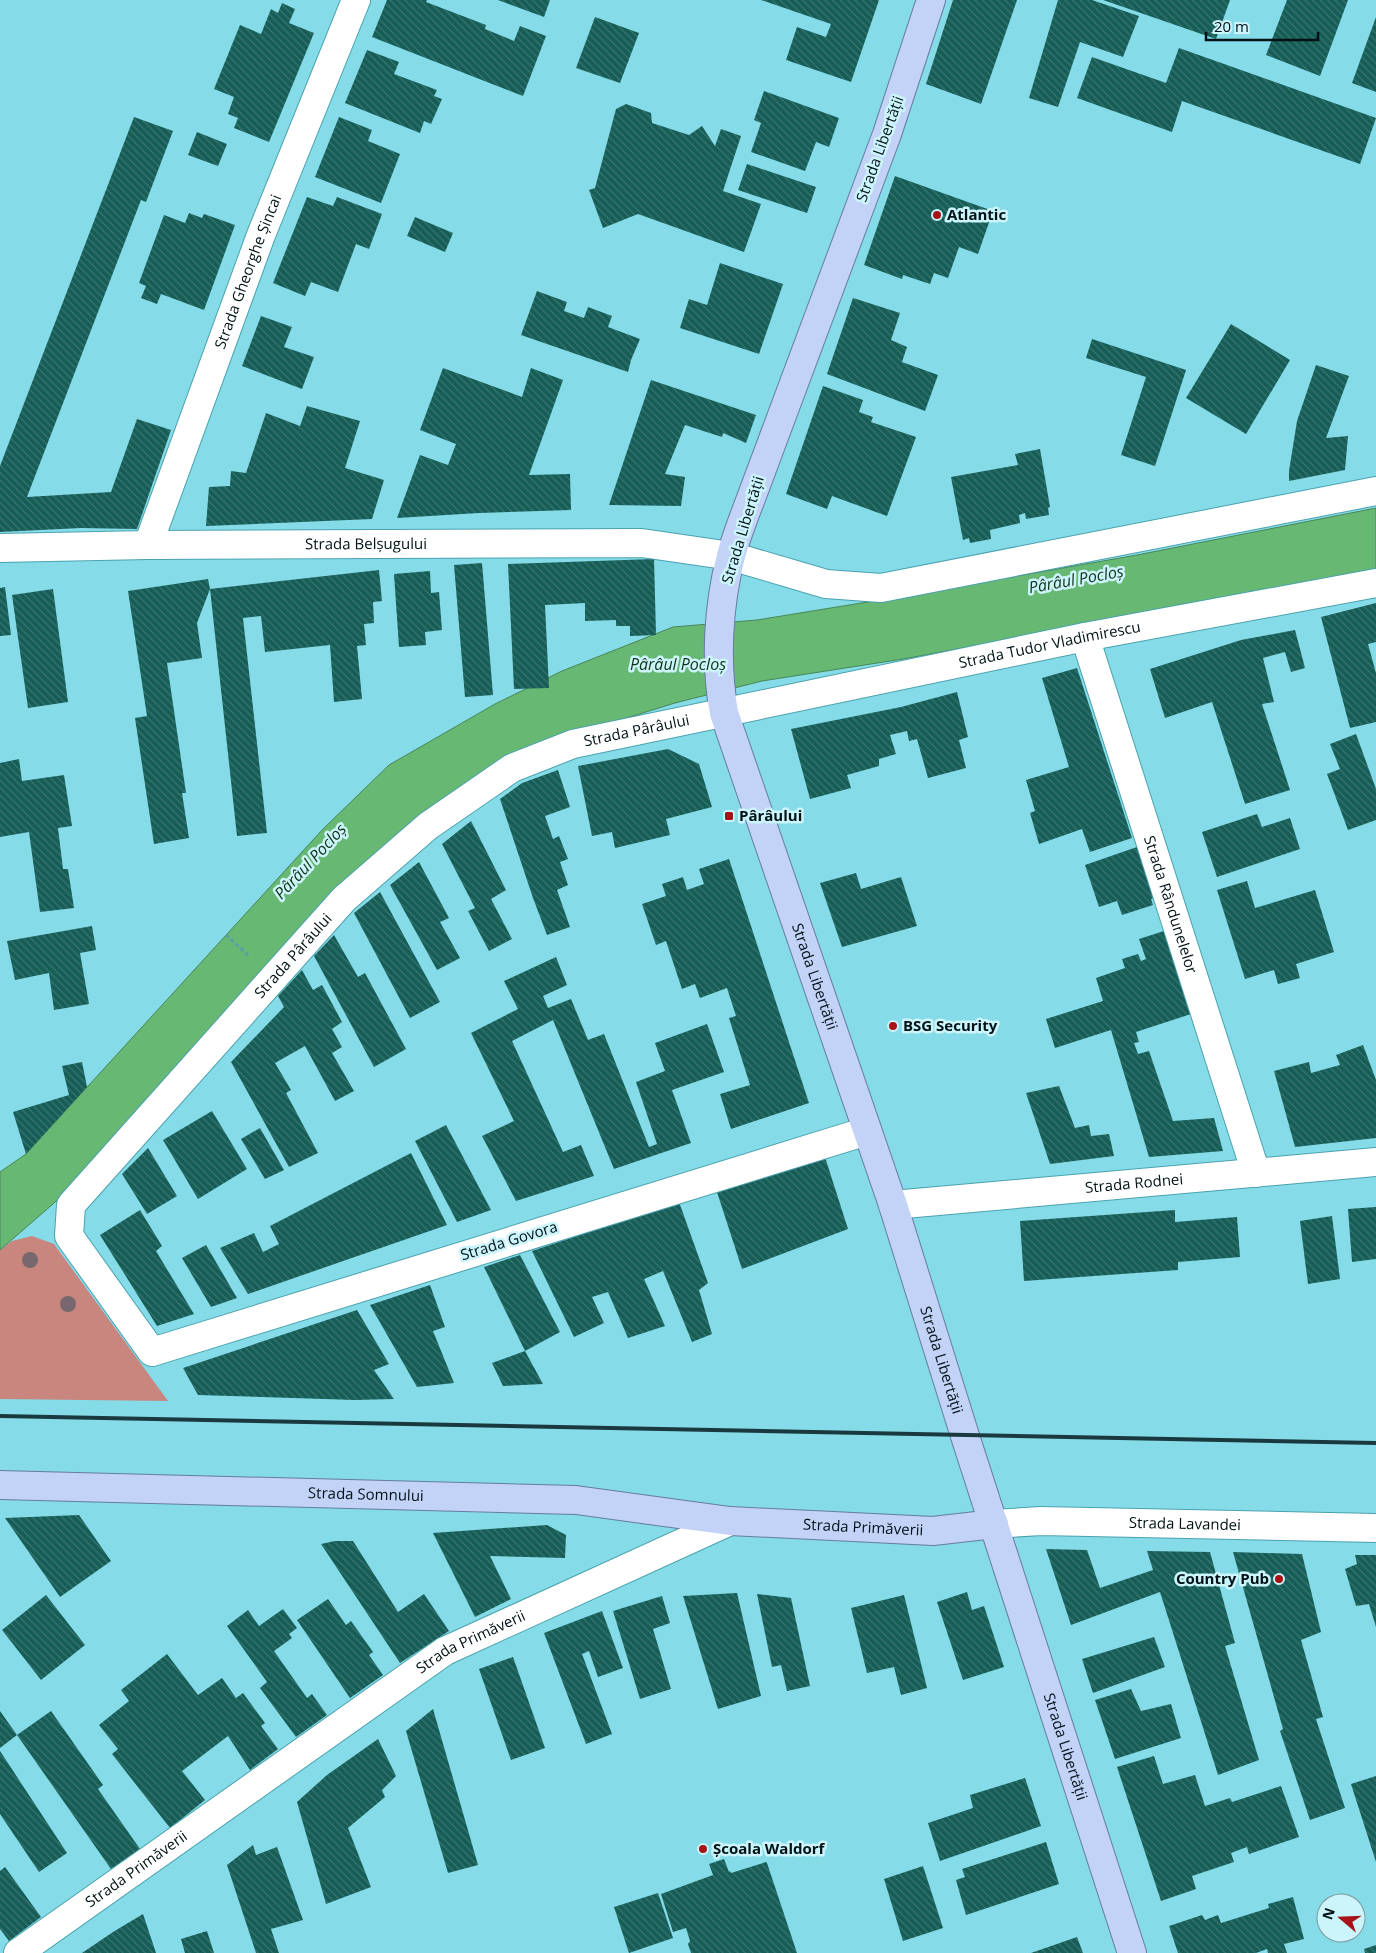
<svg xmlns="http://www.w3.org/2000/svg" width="1376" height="1953" viewBox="0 0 1376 1953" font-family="'Open Sans',sans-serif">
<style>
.grass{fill:#c9867e}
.water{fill:#67b872;stroke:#488656}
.building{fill:url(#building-back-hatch)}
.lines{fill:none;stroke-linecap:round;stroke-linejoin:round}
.minor-casing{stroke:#4aa2ae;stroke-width:30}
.major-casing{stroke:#657ba5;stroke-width:30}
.path{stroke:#5c9ea7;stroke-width:3;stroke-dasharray:4 2.5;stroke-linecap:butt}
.minor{stroke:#fff;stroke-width:28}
.major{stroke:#c3d2f7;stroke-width:28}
.rail{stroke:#1a393e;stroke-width:4}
.tree{fill:#76686e}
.poi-dot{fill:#a71316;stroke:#ccf5fb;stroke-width:2}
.labels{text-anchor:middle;stroke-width:5;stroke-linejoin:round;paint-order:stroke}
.street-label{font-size:15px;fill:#001216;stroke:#ccf5fb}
.poi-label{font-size:15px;font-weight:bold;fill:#001216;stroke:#ccf5fb;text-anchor:start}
.water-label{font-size:16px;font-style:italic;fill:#103216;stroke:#ccf5fb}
</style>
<defs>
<pattern id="building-back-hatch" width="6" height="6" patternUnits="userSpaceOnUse" patternTransform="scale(1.25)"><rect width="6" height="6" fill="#155d57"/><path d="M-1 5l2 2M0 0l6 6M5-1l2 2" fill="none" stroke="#3c7470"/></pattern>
</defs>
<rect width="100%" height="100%" fill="#85dce8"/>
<path class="grass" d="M32 1236 54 1244 168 1401 0 1399V1250L12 1241Z"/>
<path class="water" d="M1376 508V569L1072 628 903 659 762 681 675 703 575 734 511 757 451 794 406 828 358 868 98 1160 53 1204 0 1250V1172L26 1154 323 829 389 765 495 704 562 671 673 627 757 620 892 598 1137 555Z"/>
<g class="building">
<path d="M387 0H427L426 2 486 25 485 29 514 41 520 26 546 36 523 96 372 37Z"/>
<path d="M498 0H550L544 17Z"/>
<path d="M761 0H879L851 82 786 60 797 27 826 37 831 24Z"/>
<path d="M953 0H1017L981 104 926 84Z"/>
<path d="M1058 0H1092L1139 16 1123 57 1080 42 1058 107 1029 98Z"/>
<path d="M1103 0H1230L1216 39Z"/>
<path d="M1287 0H1348L1320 76 1266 55Z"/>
<path d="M282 3 295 9 289 23 314 33 269 142 234 128 238 118 228 114 234 97 214 89 240 25 261 34 271 9 278 13Z"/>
<path d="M595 17 639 33 620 83 576 68Z"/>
<path d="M1376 17V92L1352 83Z"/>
<path d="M1179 48 1376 118 1360 164 1182 101 1172 132 1077 98 1092 57 1166 83Z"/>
<path d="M367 50 399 62 394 74 437 90 434 96 442 99 431 124 424 121 420 133 345 103Z"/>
<path d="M764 91 839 118 829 147 816 142 805 171 751 152 761 123 754 120Z"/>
<path d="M626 104 651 113 652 123 689 135 702 126 715 146 721 129 741 136 723 191 761 204 744 252 638 214 603 228 589 190 595 188 616 109Z"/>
<path d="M134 117 173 131 146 202 141 200 27 497 111 492 137 419 171 430 137 529 81 528 0 532V466Z"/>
<path d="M339 117 372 130 368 141 400 154 381 203 315 177Z"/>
<path d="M197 132 227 144 218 166 188 155Z"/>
<path d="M747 164 816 187 807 213 738 190Z"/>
<path d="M895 176 993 211 978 254 959 247 948 278 934 273 930 284 903 275 902 279 864 265Z"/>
<path d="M307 197 333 206 337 197 382 214 369 249 356 244 338 292 311 282 305 296 273 283Z"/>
<path d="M189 213 202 218 204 214 235 225 204 310 161 294 157 304 141 298 146 286 139 283 164 215 185 223Z"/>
<path d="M415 217 453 233 445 252 407 236Z"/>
<path d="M720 263 783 284 759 354 680 328 689 299 707 305Z"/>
<path d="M537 291 567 302 564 311 584 318 588 307 612 316 608 327 640 339 631 360 628 372 521 335Z"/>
<path d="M853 298 900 313 891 340 907 347 902 362 938 375 925 411 827 374Z"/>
<path d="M261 316 292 327 284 347 314 357 302 389 242 366Z"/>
<path d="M1231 324 1290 360 1246 434 1186 398Z"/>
<path d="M1092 339 1186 370 1155 466 1121 455 1146 377 1086 358Z"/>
<path d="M1316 365 1349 376 1326 438 1348 436 1345 470 1289 481V471L1297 421Z"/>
<path d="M443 368 522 397 531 368 563 380 529 475 570 474 571 510 479 513 397 518 420 455 448 465 456 444 420 430Z"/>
<path d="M651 380 756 415 746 443 723 433 722 437 685 425 665 474 685 477 681 506 609 505Z"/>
<path d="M823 386 863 400 859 412 873 417 871 422 916 437 887 516 832 496 827 509 786 494Z"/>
<path d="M307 406 360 421 345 468 384 480 372 519 206 526 209 487 230 486 231 471 246 473 266 413 300 426Z"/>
<path d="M1040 449 1050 507 1048 508 1049 515 1026 519 1025 513 1019 515 1020 523 990 530 991 539 970 543 969 538 963 540 951 477 1018 465 1015 454Z"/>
<path d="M654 559 656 635 630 636V626H616V620L585 621V603L545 605 549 688 514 689 508 564Z"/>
<path d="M482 563 493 695 465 697 454 565Z"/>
<path d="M379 570 382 601 373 602 374 623 364 624 366 645 357 646 362 699 334 702 330 645 265 652 261 616 243 618 267 833 237 836 210 589 197 623 202 658 167 663 186 793H182L189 838 154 844 135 718 147 716 128 591 208 579 210 589Z"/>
<path d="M430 571 431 593 439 592 442 630 425 632 426 645 399 647 394 574Z"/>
<path d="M5 587 11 635 0 636V588Z"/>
<path d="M53 589 68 702 28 708 12 595Z"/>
<path d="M1376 603V642L1368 644 1376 673V722L1350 728 1321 617Z"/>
<path d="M1295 630 1305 668 1291 672 1285 652 1263 658 1274 702 1262 704 1290 790 1245 804 1212 702 1165 718 1150 669 1241 640Z"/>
<path d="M1077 668 1132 838 1090 852 1082 829 1039 844 1030 813 1035 811 1026 780 1069 767 1042 678Z"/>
<path d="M957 692 968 737 959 740 966 768 928 778 917 739 909 741 907 731 890 735 896 754 879 759V766L847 775 851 788 810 799 791 729 901 707Z"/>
<path d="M1356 734 1376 789V820L1348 830 1327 774 1340 769 1330 744Z"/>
<path d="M668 749 699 764 712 807 666 819 670 835 615 848 612 832 592 836 578 766Z"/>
<path d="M19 759 22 781 64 775 72 826 58 828 63 869H68L74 908 40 912 29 832 0 837V763Z"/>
<path d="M558 770 570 807 545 816 553 839 559 836 568 859 560 862 568 885 557 890 570 927 547 935 533 898 500 799 522 783Z"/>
<path d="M1257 814 1262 827 1290 818 1300 849 1217 877 1202 832Z"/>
<path d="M471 821 506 890 491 899 512 939 489 951 468 911 475 908 442 844Z"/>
<path d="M1137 847 1154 898 1151 899 1153 905 1122 915 1117 901 1099 907 1085 865Z"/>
<path d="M729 859 809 1103 731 1129 720 1094 750 1085 729 1018 736 1016 727 988 700 998 695 984 682 989 666 941 656 945 642 904 666 896 662 884 683 877 687 890 704 884 699 869Z"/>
<path d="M419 862 449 918 440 922 460 958 437 970 390 885Z"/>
<path d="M856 873 861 889 901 877 917 926 842 947 820 883Z"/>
<path d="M1247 881 1255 908 1315 890 1334 952 1296 964 1300 978 1278 984 1274 970 1245 979 1217 890Z"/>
<path d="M380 892 440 1002 410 1018 354 913Z"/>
<path d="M92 926 96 950 80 953 89 1004 54 1010 49 973 15 980 7 941Z"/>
<path d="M1164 931 1191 1014 1136 1032 1139 1042 1134 1043 1138 1054 1149 1051 1173 1121 1214 1118 1223 1151 1149 1157 1111 1030 1055 1048 1046 1019 1103 1001 1096 978 1125 968 1122 959 1138 954 1141 961 1146 959 1139 939Z"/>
<path d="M334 935 358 977 365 973 406 1049 374 1067 314 956Z"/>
<path d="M556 957 567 985 543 996 548 1008 571 999 588 1040 604 1034 649 1147 657 1144 636 1082 665 1071 655 1043 707 1024 724 1072 672 1090 691 1143 614 1169 553 1020 512 1041 563 1152 581 1145 594 1176 516 1201 482 1136 514 1121 471 1033 518 1009 504 981Z"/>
<path d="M302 970 313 990 322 985 342 1022 332 1029 342 1047 332 1053 354 1091 335 1101 305 1046 275 1063 291 1090 286 1093 318 1153 289 1167 231 1062 284 1007 278 996Z"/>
<path d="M1363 1045 1376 1080V1138L1295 1147 1274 1071 1309 1062 1311 1073 1340 1065 1336 1055Z"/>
<path d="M82 1062 87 1087 26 1154 13 1112 69 1095 62 1066Z"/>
<path d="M1059 1086 1075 1128 1089 1125 1091 1136 1109 1134 1114 1156 1050 1164 1026 1093Z"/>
<path d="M212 1111 247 1169 198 1199 163 1140Z"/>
<path d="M446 1125 491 1210 457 1222 415 1141Z"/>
<path d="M260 1128 284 1170 265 1179 241 1139Z"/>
<path d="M148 1148 177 1196 147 1214 122 1174Z"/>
<path d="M411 1153 447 1225 248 1294 220 1248 254 1233 263 1252 279 1244 270 1226Z"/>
<path d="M824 1154 848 1229 742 1269 716 1189Z"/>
<path d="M679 1202 708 1283 699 1290 712 1334 692 1342 663 1271 644 1279 665 1326 628 1338 608 1292 592 1297 604 1323 574 1337 532 1251Z"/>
<path d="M1376 1207V1259L1352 1262 1348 1209Z"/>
<path d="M140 1210 162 1246 156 1251 194 1314 157 1326 100 1235Z"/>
<path d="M1175 1210V1222L1237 1217 1240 1257 1178 1262V1270L1024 1281 1020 1221Z"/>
<path d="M1332 1216 1340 1279 1308 1284 1300 1221Z"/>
<path d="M206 1245 237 1298 211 1307 182 1258Z"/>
<path d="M520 1255 560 1332 525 1351 484 1267Z"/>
<path d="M430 1285 445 1327 433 1331 454 1383 417 1387 370 1305Z"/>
<path d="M357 1310 389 1364 374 1370 394 1399 355 1400 198 1395 183 1368Z"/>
<path d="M525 1351 543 1384 503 1386 492 1363Z"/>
<path d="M79 1515 111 1561 60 1597 5 1518Z"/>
<path d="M547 1525 566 1535 565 1558 490 1556 511 1599 475 1617 433 1533Z"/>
<path d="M335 1541H353L398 1612 424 1594 449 1631 400 1663 321 1544Z"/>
<path d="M1046 1549 1087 1550 1100 1588 1153 1570 1147 1551 1210 1552 1235 1643 1225 1646 1259 1760 1218 1775 1160 1592 1071 1625Z"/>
<path d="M1233 1552 1302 1554 1321 1632 1301 1640 1323 1717 1316 1719 1345 1808 1310 1820 1280 1731 1283 1729Z"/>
<path d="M1355 1555H1376V1627L1369 1604 1356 1606 1345 1569 1357 1564Z"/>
<path d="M967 1592 972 1610 984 1606 1004 1667 963 1680 937 1602Z"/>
<path d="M737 1593 761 1696 718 1709 683 1596Z"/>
<path d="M757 1594 791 1598 810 1686 787 1691 781 1665 772 1667Z"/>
<path d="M46 1595 85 1645 41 1680 2 1630Z"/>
<path d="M904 1595 927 1688 901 1695 894 1667 867 1673 851 1608Z"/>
<path d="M662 1596 670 1623 653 1629 671 1689 640 1699 613 1611Z"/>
<path d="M328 1599 346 1625 351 1621 373 1652 369 1655 383 1675 350 1698 297 1620Z"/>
<path d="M283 1609 297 1628 289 1634 292 1638 274 1651 307 1698 312 1694 327 1715 296 1737 260 1688 267 1682 227 1626 248 1610 259 1626Z"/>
<path d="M602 1611 623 1668 598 1677 589 1651 582 1654 612 1734 586 1744 544 1633Z"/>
<path d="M1154 1637 1165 1667 1093 1693 1082 1659Z"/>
<path d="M167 1654 198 1695 222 1678 236 1698 243 1693 265 1723 261 1726 278 1749 250 1770 228 1736 182 1771 205 1800 170 1828 112 1754 118 1749 99 1725 129 1701 121 1690Z"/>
<path d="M513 1657 545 1748 511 1760 479 1669Z"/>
<path d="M1131 1689 1141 1711 1171 1704 1181 1738 1115 1759 1095 1700Z"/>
<path d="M433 1709 478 1865 448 1873 406 1731Z"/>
<path d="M0 1711 17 1735 51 1711 103 1785 98 1789 140 1849 111 1869 17 1735 0 1748Z"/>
<path d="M378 1739 396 1776 382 1790 385 1797 348 1828 371 1887 326 1904 297 1802 327 1775Z"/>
<path d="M0 1751 67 1853 39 1872 0 1814Z"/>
<path d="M1154 1756 1163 1784 1195 1775 1205 1806 1230 1798 1232 1802 1281 1786 1299 1837 1249 1854 1247 1847 1231 1853 1234 1862 1192 1876 1196 1889 1161 1901 1117 1767Z"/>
<path d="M1376 1776V1862L1351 1784Z"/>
<path d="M1025 1778 1041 1826 940 1861 928 1823 973 1808 970 1795Z"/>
<path d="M1046 1842 1059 1884 966 1915 956 1880 965 1877 962 1869Z"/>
<path d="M253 1845 256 1855 277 1847 303 1920 271 1929 279 1953H256L227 1865Z"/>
<path d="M724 1859 729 1872 730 1871 731 1873 766 1862 767 1863 797 1953H691L688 1944 690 1941 686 1928 673 1932 661 1894 713 1875 709 1864Z"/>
<path d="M923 1866 943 1928 903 1941 884 1879Z"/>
<path d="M5 1867 41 1917 9 1941 0 1929V1871Z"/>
<path d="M658 1893 673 1938 629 1953 614 1907Z"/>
<path d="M1293 1897 1304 1939 1284 1944 1287 1953H1268L1267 1949 1256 1953H1178L1169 1926 1202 1915 1205 1920 1218 1915 1221 1923 1269 1908 1268 1904Z"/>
<path d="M143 1914 156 1953H82L113 1932Z"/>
<path d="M207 1931 214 1953H185L181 1939Z"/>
<path d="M1077 1937 1083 1953H1031Z"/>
<path d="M1376 1945V1953H1365L1364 1949Z"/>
</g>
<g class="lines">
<g class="minor-casing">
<g id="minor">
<path id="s1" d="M148 545 261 235 356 0"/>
<path id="s2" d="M0 548 148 545 642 543 731 556 826 584 881 588 1376 491"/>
<path id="s3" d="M1085 637 1256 1173"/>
<path id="s4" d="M867 1131 152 1352 69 1236 71 1205 344 899 428 826 512 768 573 744 1085 637 1376 583"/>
<path id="s5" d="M893 1205 1376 1162"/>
<path id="s6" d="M994 1524 1041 1521 1376 1528"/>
<path id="s7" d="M18 1953 445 1651 730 1521"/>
</g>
</g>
<g class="major-casing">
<g id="major">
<path id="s8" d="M931 0 887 134 750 501C743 519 736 537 731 556 718 606 715 662 724 713L893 1205 965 1436 1132 1953"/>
<path id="s9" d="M0 1485 576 1500 730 1521 933 1531 994 1524"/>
</g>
</g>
<path class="path" d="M226 935 249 956"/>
<use href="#minor" class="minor"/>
<use href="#major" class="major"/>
<path class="rail" d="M0 1416 1376 1443"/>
</g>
<g class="tree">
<circle cx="30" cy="1260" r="8"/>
<circle cx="68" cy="1304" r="8"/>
</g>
<g class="poi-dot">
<circle cx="937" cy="215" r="5"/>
<rect x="724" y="811" width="10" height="10" rx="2.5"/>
<circle cx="893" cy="1026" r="5"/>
<circle cx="1279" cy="1579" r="5"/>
<circle cx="703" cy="1849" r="5"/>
</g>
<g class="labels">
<g class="street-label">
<text transform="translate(880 149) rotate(-70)" y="5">Strada Libertății</text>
<text dy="5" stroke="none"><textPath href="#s1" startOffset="291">Strada Gheorghe Șincai</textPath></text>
<text transform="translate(743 530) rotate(-73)" y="5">Strada Libertății</text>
<text dy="5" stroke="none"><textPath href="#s2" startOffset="366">Strada Belșugului</textPath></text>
<text dy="5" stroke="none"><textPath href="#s4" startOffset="2098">Strada Tudor Vladimirescu</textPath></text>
<text dy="5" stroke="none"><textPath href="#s4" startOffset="1676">Strada Pârâului</textPath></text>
<text dy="5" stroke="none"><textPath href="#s3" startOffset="281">Strada Rândunelelor</textPath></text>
<text dy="5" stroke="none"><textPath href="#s4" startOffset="1256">Strada Pârâului</textPath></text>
<text dy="5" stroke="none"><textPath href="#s8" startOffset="1028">Strada Libertății</textPath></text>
<text dy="5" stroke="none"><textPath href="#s5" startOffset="242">Strada Rodnei</textPath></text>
<text transform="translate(509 1241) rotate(-17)" y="5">Strada Govora</text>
<text dy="5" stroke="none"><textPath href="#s8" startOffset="1432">Strada Libertății</textPath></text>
<text dy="5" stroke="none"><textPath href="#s9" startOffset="366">Strada Somnului</textPath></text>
<text dy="5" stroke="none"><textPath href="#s6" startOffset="191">Strada Lavandei</textPath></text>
<text dy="5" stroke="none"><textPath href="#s9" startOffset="865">Strada Primăverii</textPath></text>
<text dy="5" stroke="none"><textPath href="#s7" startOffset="550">Strada Primăverii</textPath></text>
<text dy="5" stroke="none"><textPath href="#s8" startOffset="1838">Strada Libertății</textPath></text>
<text dy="5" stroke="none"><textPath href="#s7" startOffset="145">Strada Primăverii</textPath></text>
</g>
<g class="poi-label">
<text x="947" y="220">Atlantic</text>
<text x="739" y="821">Pârâului</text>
<text x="903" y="1031">BSG Security</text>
<text x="1269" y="1584" text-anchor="end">Country Pub</text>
<text x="713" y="1854">Școala Waldorf</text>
</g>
<g class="water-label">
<text transform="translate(1076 579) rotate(-10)" y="6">Pârâul Pocloș</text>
<text x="678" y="670">Pârâul Pocloș</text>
<text transform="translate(310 861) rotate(-47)" y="6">Pârâul Pocloș</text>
</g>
</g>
<g transform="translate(1341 1918) rotate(289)"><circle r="24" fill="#ccf5fb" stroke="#7a9a9f"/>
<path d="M0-4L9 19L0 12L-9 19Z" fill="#a71316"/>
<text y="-8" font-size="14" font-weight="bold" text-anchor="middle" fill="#001216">N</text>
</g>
<path d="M1206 32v8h112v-8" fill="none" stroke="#001216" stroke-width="2.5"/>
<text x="1214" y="32" font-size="15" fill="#001216" stroke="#ccf5fb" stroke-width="4" paint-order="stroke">20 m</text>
</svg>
